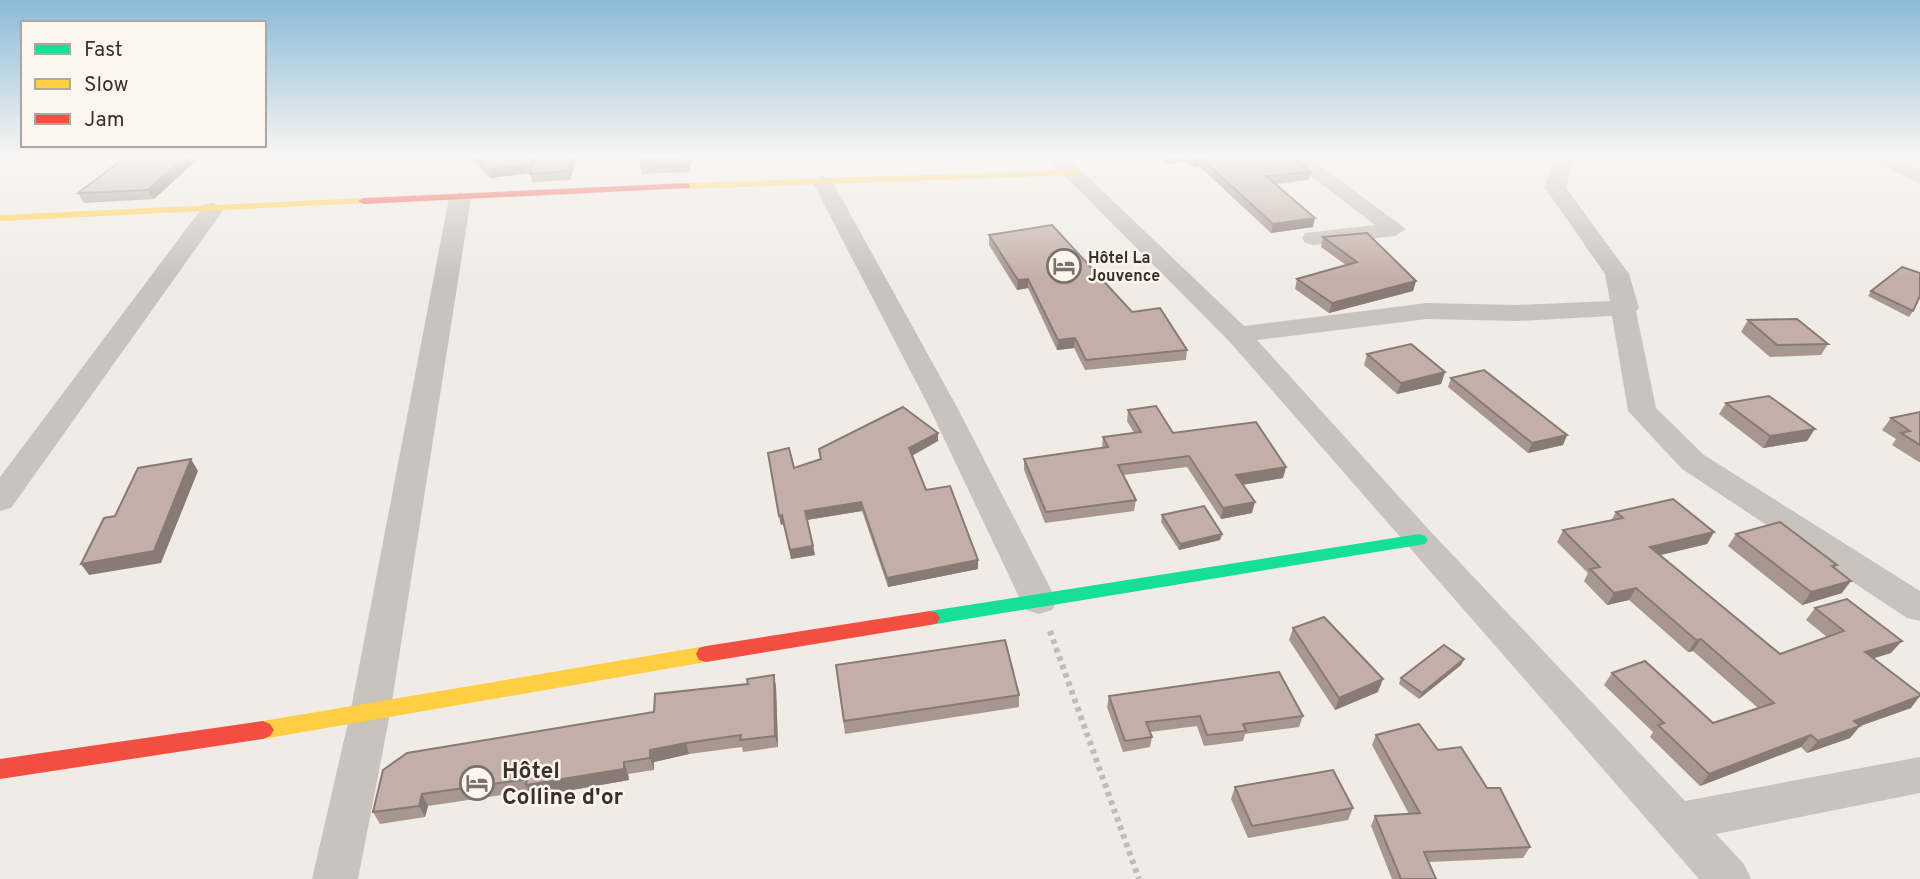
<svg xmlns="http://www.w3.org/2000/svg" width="1920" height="879" viewBox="0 0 1920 879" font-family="Overpass,sans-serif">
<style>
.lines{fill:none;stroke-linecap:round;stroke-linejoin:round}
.path{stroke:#c2bbb6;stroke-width:6;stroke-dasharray:4.5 4.5;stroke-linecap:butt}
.street{fill:#c9c3be;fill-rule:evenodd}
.fast{fill:#16e098;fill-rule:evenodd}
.slow{fill:#ffcf43;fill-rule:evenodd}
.jam{fill:#f24e42;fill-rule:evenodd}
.wall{fill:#a89690}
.shaded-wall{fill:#887a75}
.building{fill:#c3afa7;stroke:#887a75;stroke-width:2}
.labels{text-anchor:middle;stroke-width:5;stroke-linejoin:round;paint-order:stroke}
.far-poi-label{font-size:16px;font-weight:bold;fill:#3b302b;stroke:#fbf5ee;text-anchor:start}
.near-poi-label{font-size:23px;font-weight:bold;fill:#3b302b;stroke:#fbf5ee;text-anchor:start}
</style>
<rect width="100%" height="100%" fill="#f0ebe5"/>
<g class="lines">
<path class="path" d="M1050 631 1139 879"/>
<g class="street">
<path d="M1045 156H1066L1244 326 1427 303 1517 305 1610 301 1605 274 1545 188 1554 156H1574L1566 188 1629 274 1639 308 1636 311 1656 408 1704 455 1920 591V621L1907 618 1682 469 1628 411 1612 316 1517 321 1427 319 1257 340 1431 532 1685 801 1920 757V793L1716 834 1744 864 1751 879H1699L1229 341Z"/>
<path d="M1285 156H1307L1406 229 1395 236 1313 245 1305 243 1302 238 1305 233 1375 225Z"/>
<path d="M1865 156H1890L1920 170V184Z"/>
<path d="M822 175 832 181 957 407 1057 601 1052 610 1039 614 1026 610 1021 601 929 407 812 181Z"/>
<path d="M460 192 471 198 390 714 358 879H312L350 714 449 198Z"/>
<path d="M213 203 224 209 11 508 0 511V477L205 204Z"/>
</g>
<path class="fast" d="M1419 534 1425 536 1428 540 1425 544 930 625 923 623 920 618 923 613 930 611Z"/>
<g class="slow">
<path d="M1073 170 1077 171V175L686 189 680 186 686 183Z"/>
<path d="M364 198 368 199V203L0 221V215Z"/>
<path d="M706 646 713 648 716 654 713 660 706 662 263 739 256 736 252 730 256 724 263 721Z"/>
</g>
<g class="jam">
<path d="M686 183 690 184V188L364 204 358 201 364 198Z"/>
<path d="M930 611 937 613 940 618 937 623 930 625 706 662 699 660 696 654 699 648 706 646Z"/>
<path d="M263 721 270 724 274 730 270 736 263 739 0 779V759Z"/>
</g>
</g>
<g class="wall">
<path d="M201 156 154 199 84 203 78 193Z"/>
<path d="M469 156H529L535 161 537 156H577L570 180 532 182 530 173 490 178Z"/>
<path d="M641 156H693L689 172 642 174 639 160Z"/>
<path d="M1157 156H1291L1311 172 1309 180 1275 184 1313 227 1271 233 1199 166 1193 167 1186 161 1166 164Z"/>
<path d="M989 235 1187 350 1186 360 1085 370 1074 348 1057 350 1028 288 1017 290 989 245Z"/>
<path d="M1323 237 1416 281 1413 291 1329 313 1295 289 1297 279 1346 265 1321 247Z"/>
<path d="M1871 291 1913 311 1909 317 1868 296Z"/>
<path d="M1748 320 1828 344 1821 355 1770 357 1741 332Z"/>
<path d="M1367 354 1445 372 1441 384 1397 394 1364 365Z"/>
<path d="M1451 378 1567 435 1563 445 1528 453 1448 387Z"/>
<path d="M1726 403 1807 441 1763 448 1719 414Z"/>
<path d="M1128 410 1173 433 1286 467 1283 478 1243 485 1252 513 1221 519 1187 467 1123 475 1136 500 1134 511 1045 523 1024 470V459L1102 448 1103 437 1134 433 1127 421Z"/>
<path d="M1920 412V462H1919L1892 445 1896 439 1882 430 1891 418Z"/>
<path d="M938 441 912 456 926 490 978 569 888 587 862 511 807 520 815 555 791 559 783 524 781 525 768 453 794 468 820 459Z"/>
<path d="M1616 512 1714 532 1707 544 1660 555 1780 654 1827 637 1806 620 1815 608 1891 653 1873 658 1911 708 1860 726 1850 738 1807 753 1801 747 1700 786 1650 737 1653 732 1604 685 1612 673 1713 723 1758 708 1693 651 1688 652 1629 600 1607 605 1584 581 1588 573 1557 542 1563 530 1611 521Z"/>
<path d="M1162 515 1222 534 1220 540 1179 550 1161 522Z"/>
<path d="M1736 534 1837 565 1834 568 1842 593 1802 605 1728 546Z"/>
<path d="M1293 628 1378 692 1335 710 1289 640Z"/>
<path d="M1464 659 1461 665 1419 699 1399 684 1401 678Z"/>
<path d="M836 665 1019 695V707L845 734Z"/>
<path d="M774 675 776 687 778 747 743 752 742 747 689 754 654 762V770L628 774 629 780 532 797 529 791 428 806 425 817 380 824 373 812 654 712 748 684Z"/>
<path d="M1109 696 1303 716 1299 727 1245 734 1243 741 1204 746 1197 726 1150 732 1152 737 1150 747 1123 752 1107 707Z"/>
<path d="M1376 735 1438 750 1487 788 1530 847 1523 858 1428 862 1436 879H1392L1371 826 1375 816 1409 814 1372 745Z"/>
<path d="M1235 787 1353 808 1348 820 1248 838 1231 799Z"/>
</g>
<g class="shaded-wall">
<path d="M186 156H201L154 199 148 190Z"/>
<path d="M573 156H577L570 180 568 171Z"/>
<path d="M687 156H693L689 172 687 158Z"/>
<path d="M1167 156H1187L1186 161 1166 164Z"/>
<path d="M1194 158H1201L1199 166 1193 167Z"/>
<path d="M534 163 536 172 490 178 488 170Z"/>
<path d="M1315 218 1313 227 1271 233 1273 224Z"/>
<path d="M1028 279V288L1017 290 1018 280Z"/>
<path d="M1416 281 1413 291 1329 313 1332 303Z"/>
<path d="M1075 338 1074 348 1057 350 1058 340Z"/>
<path d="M1445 372 1441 384 1397 394 1401 383Z"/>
<path d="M1815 429 1807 441 1763 448 1770 436Z"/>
<path d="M938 433V441L909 457V448Z"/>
<path d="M1567 435 1563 445 1528 453 1532 443Z"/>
<path d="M191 459 198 471 161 563 89 575 81 564Z"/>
<path d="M1286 467 1283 478 1234 486 1236 475Z"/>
<path d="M861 502 862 511 806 520 805 511Z"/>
<path d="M1255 502 1252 513 1221 519 1223 508Z"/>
<path d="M782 515 783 524 781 525 779 516Z"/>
<path d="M1714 532 1707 544 1644 559 1650 547Z"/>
<path d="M1222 534 1220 540 1179 550 1180 544Z"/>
<path d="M813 546 815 555 791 559 790 550Z"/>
<path d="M978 560V569L888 587 887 578Z"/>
<path d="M1851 581 1842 593 1802 605 1811 592Z"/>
<path d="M1636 588 1629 600 1607 605 1614 593Z"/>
<path d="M1701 639 1693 651 1688 652 1696 640Z"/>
<path d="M1902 641 1891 653 1855 664 1865 652Z"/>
<path d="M1464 659 1461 665 1419 699 1422 693Z"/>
<path d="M774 675 776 687 778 747 775 736Z"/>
<path d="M1383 679 1378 692 1335 710 1339 698Z"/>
<path d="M1920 696 1911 708 1860 726 1850 738 1807 753 1818 741 1854 721Z"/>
<path d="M1811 735 1801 747 1700 786 1709 774Z"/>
<path d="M686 743 689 754 654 762V770L650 758V750Z"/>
<path d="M624 762 628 774 629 780 532 797 526 785Z"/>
<path d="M422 794 428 806 425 817 419 806Z"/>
</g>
<g class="building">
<path d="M127 156H186L148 190 78 193Z"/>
<path d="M474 156H529L535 161 537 156H573L568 171 530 174 534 163 488 170Z"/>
<path d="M641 156H687V158L639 160Z"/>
<path d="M1191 156H1291L1311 172 1266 176 1315 218 1273 224 1201 158H1194Z"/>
<path d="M1052 225 1132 312 1160 308 1187 350 1086 360 1075 338 1058 340 1028 279 1018 280 989 235Z"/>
<path d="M1367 233 1416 281 1332 303 1297 279 1357 262 1323 237Z"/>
<path d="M1902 267 1920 273V296L1913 311 1871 291Z"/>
<path d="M1797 319 1828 344 1777 345 1748 320Z"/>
<path d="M1411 344 1445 372 1401 383 1367 354Z"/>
<path d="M1484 370 1567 435 1532 443 1451 378Z"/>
<path d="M1769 396 1815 429 1770 436 1726 403Z"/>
<path d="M1156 406 1173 433 1256 422 1286 467 1236 475 1255 502 1223 508 1189 456 1118 465 1136 500 1046 512 1024 459 1108 447 1103 437 1141 432 1128 410Z"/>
<path d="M903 407 938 433 909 448 926 490 950 486 978 560 887 578 861 502 805 511 813 546 790 550 782 515 779 516 768 453 789 448 794 468 821 459 819 449Z"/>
<path d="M1920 412V445L1901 433 1910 431 1891 418Z"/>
<path d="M191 459 154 551 81 564 104 518 115 516 138 468Z"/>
<path d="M1673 499 1714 532 1650 547 1780 654 1844 631 1815 608 1847 599 1902 641 1865 652 1920 694V696L1854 721 1860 726 1818 741 1811 735 1709 774 1658 725 1664 723 1612 673 1645 661 1713 723 1774 703 1701 639 1696 640 1636 588 1614 593 1590 569 1600 567 1563 530 1623 518 1616 512Z"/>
<path d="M1204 506 1222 534 1180 544 1162 515Z"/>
<path d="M1780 522 1837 565 1832 566 1851 581 1811 592 1736 534Z"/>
<path d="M1324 617 1383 679 1339 698 1293 628Z"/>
<path d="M1005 640 1019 695 844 721 836 665Z"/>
<path d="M1444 645 1464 659 1422 693 1401 678Z"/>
<path d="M1279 672 1303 716 1243 724 1246 731 1207 735 1200 716 1146 722 1152 737 1125 741 1109 696Z"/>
<path d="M774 675 775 736 740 740 741 735 686 743 650 750V758L624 762V769L526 785 527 779 422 794 419 806 373 812 383 770 407 753 654 712 655 694 748 684 747 679Z"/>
<path d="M1419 724 1438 750 1461 747 1487 788H1500L1530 847 1424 852 1436 879H1401L1375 816 1420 813 1376 735Z"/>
<path d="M1333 770 1353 808 1252 826 1235 787Z"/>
</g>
<linearGradient id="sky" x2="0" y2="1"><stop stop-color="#8bbad8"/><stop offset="0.56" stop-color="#f8f6f3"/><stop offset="1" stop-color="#f8f6f3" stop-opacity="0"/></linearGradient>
<rect width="1920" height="279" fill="url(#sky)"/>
<defs>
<g id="hotel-ring" transform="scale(1.75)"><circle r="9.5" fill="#fbf5ee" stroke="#7a716c" stroke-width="1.5"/><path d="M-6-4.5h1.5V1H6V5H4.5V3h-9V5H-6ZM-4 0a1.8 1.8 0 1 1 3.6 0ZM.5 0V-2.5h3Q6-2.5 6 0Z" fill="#7a716c"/></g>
</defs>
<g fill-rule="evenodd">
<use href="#hotel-ring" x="1064" y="266"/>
<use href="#hotel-ring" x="477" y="783"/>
</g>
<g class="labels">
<g class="far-poi-label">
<text x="1088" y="263">Hôtel La<tspan x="1088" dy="18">Jouvence</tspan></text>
</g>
<g class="near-poi-label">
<text x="502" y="778">Hôtel<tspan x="502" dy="26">Colline d'or</tspan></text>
</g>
</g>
<rect x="21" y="21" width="245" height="126" fill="#fbf5ee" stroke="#aea6a0" stroke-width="2"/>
<rect x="35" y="44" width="35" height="10" fill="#16e098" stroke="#aea6a0" stroke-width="2"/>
<text x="84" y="56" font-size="21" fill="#3b302b">Fast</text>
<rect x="35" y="79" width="35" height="10" fill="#ffcf43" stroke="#aea6a0" stroke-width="2"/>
<text x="84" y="91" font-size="21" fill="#3b302b">Slow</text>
<rect x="35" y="114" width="35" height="10" fill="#f24e42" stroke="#aea6a0" stroke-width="2"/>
<text x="84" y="126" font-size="21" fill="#3b302b">Jam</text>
</svg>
